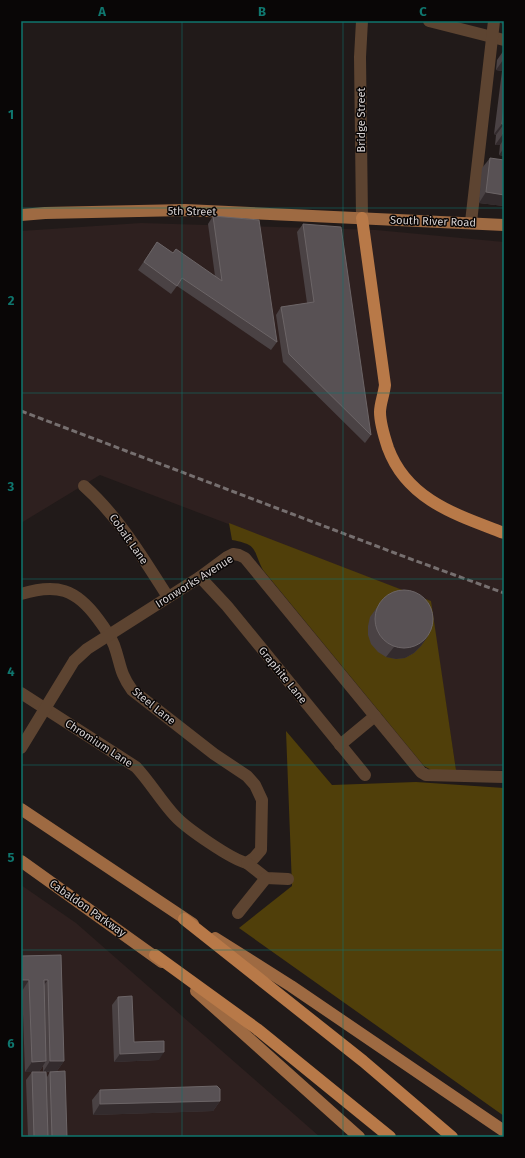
<svg xmlns="http://www.w3.org/2000/svg" width="525" height="1158" viewBox="0 0 525 1158" font-family="'Fira Sans',sans-serif">
<style>
.built{fill:#2e201f}
.green{fill:#503f0a}
.lines{fill:none;stroke-linecap:round;stroke-linejoin:round}
.minor{stroke:#5d4431;stroke-width:12}
.major{stroke:#9e6a42;stroke-width:12}
.highway{stroke:#b87948;stroke-width:12}
.rail{stroke:#766f6f;stroke-width:3;stroke-dasharray:6 3;stroke-linecap:butt}
.wall{fill:#4a4244;fill-rule:evenodd}
.shaded-wall{fill:#332b2d}
.building{fill:#585154;stroke:#6c6567}
.grid{fill:none;stroke:#0f766e;stroke-width:1;stroke-opacity:0.55}
.labels{text-anchor:middle;stroke-width:3;stroke-linejoin:round;paint-order:stroke}
.street-label{font-size:11px;fill:#d5d0d0;stroke:#090606}
.neatline{fill:none;stroke:#0f766e;stroke-width:1.5}
.grid-label{font-size:13px;text-anchor:middle;font-weight:bold;fill:#0f766e}
</style>
<rect width="100%" height="100%" fill="#211a19"/>
<g class="built">
<path d="M141 223 376 230 504 242V770H456L430 601 100 475 21 523V231Z"/>
<path d="M21 885 76 923 320 1137H21Z"/>
</g>
<g class="green">
<path d="M229 523 431 601 456 770H431L424 766 263 570C252 549 259 545 232 540Z"/>
<path d="M286 731 332 785 416 782 504 788V1116L239 928 292 886Z"/>
</g>
<g class="lines">
<g class="minor">
<path d="M362 21 360 57 362 218"/>
<path d="M429 21 504 40"/>
<path d="M471 222 494 21"/>
<path d="M84 486C119 517 143 558 168 597"/>
<path d="M200 577 227 606 365 775"/>
<path d="M21 594C57 583 76 589 98 619 104 627 110 635 114 645 121 664 119 672 132 690L214 754 247 776 255 785 262 800 261 850 254 858 247 863C232 860 186 828 175 816 161 801 150 782 136 767L21 693"/>
<path d="M340 745 375 716"/>
<path d="M21 748 74 661 87 649 200 577 227 557 233 554 239 555 245 558 421 772 426 775 504 777"/>
<path d="M247 863 266 878 288 879"/>
<path d="M238 913 266 878"/>
</g>
<g class="major">
<path d="M21 215 45 213 185 210 504 225"/>
<path d="M21 809 193 924"/>
<path d="M21 861 162 962"/>
<path d="M215 938 291 986 504 1131"/>
<path d="M196 991 359 1137"/>
</g>
<g class="highway">
<path d="M362 218 385 385C384 394 380 404 380 412 380 424 384 436 388 448 407 500 457 515 504 533"/>
<path d="M184 919 363 1061 452 1137"/>
<path d="M155 955 257 1029 390 1137"/>
</g>
<path class="rail" d="M21 411 408 558 504 593"/>
</g>
<g class="wall">
<path d="M504 50V156L499 155 500 145H495L496 135 494 134 502 71 496 70 497 60Z"/>
<path d="M490 158 504 206 479 203 482 168Z"/>
<path d="M213 216 277 342 271 350 177 286 171 294 138 270 157 242 173 253 215 276 208 224Z"/>
<path d="M303 224 371 435 365 443 283 362 276 315 281 307 307 303 297 232Z"/>
<path d="M378 606 428 636 421 646 414 653 405 658 396 659 386 657 378 652 371 644 368 635V626L370 617Z"/>
<path d="M61 955 64 1061 57 1071 67 1137H28L26 1080 32 1072H43V1066L39 1072H25L21 956ZM46 1072H50L47 1077Z"/>
<path d="M118 997 134 1042 159 1060 114 1062 112 1005Z"/>
<path d="M100 1090 220 1101 213 1111 93 1115 92 1100Z"/>
</g>
<g class="shaded-wall">
<path d="M503 21H504V24H501Z"/>
<path d="M503 60H504V68L502 71 496 70Z"/>
<path d="M502 124H504L496 135 494 134Z"/>
<path d="M503 134H504V139L500 145H495Z"/>
<path d="M504 148V156L499 155Z"/>
<path d="M486 192 504 195V206L479 203Z"/>
<path d="M428 636 421 646 414 653 405 658 396 659 386 657 394 647Z"/>
<path d="M21 980H29L22 991H21Z"/>
<path d="M44 980H48L40 990Z"/>
<path d="M164 1052 159 1060 114 1062 120 1054Z"/>
<path d="M46 1061 39 1072H25L32 1062Z"/>
<path d="M50 1061H64L57 1071 43 1072Z"/>
<path d="M220 1101 213 1111 93 1115 100 1104Z"/>
</g>
<g class="building">
<path d="M504 104V134H503L504 124H502Z"/>
<path d="M490 158 504 160V195L486 192Z"/>
<path d="M213 216 259 220 277 342 182 278 177 286 144 262 157 242 173 253 176 249 222 281Z"/>
<path d="M303 224 341 227 371 435 289 354 281 307 314 302Z"/>
<circle cx="404" cy="619" r="29"/>
<path d="M61 955 64 1061H50L48 980H44L46 1061 32 1062 29 980H21V956Z"/>
<path d="M132 996 134 1042 164 1041V1052L120 1054 118 997Z"/>
<path d="M65 1071 67 1137H52L50 1072Z"/>
<path d="M32 1072H46L48 1137H34Z"/>
<path d="M217 1086 220 1089V1101L100 1104V1090Z"/>
</g>
<path class="grid" d="M182 21V1137M343 21V1137M21 208H504M21 393H504M21 579H504M21 765H504M21 950H504"/>
<g class="labels">
<g class="street-label">
<text transform="translate(361 120) rotate(-90)" y="4">Bridge Street</text>
<text transform="translate(192 211) rotate(1)" y="4">5th Street</text>
<text transform="translate(433 221) rotate(2)" y="4">South River Road</text>
<text transform="translate(129 539) rotate(55)" y="4">Cobalt Lane</text>
<text transform="translate(194 581) rotate(-32)" y="4">Ironworks Avenue</text>
<text transform="translate(283 675) rotate(51)" y="4">Graphite Lane</text>
<text transform="translate(154 706) rotate(39)" y="4">Steel Lane</text>
<text transform="translate(99 743) rotate(33)" y="4">Chromium Lane</text>
<text transform="translate(88 908) rotate(35)" y="4">Cabaldon Parkway</text>
</g>
</g>
<rect width="525" height="1158" fill="none" stroke="#090606" stroke-width="44"/>
<rect x="22" y="22" width="481" height="1114" class="neatline"/>
<g class="grid-label">
<text x="102" y="16">A</text>
<text x="262" y="16">B</text>
<text x="423" y="16">C</text>
<text x="11" y="119">1</text>
<text x="11" y="305">2</text>
<text x="11" y="491">3</text>
<text x="11" y="676">4</text>
<text x="11" y="862">5</text>
<text x="11" y="1048">6</text>
</g>
</svg>
